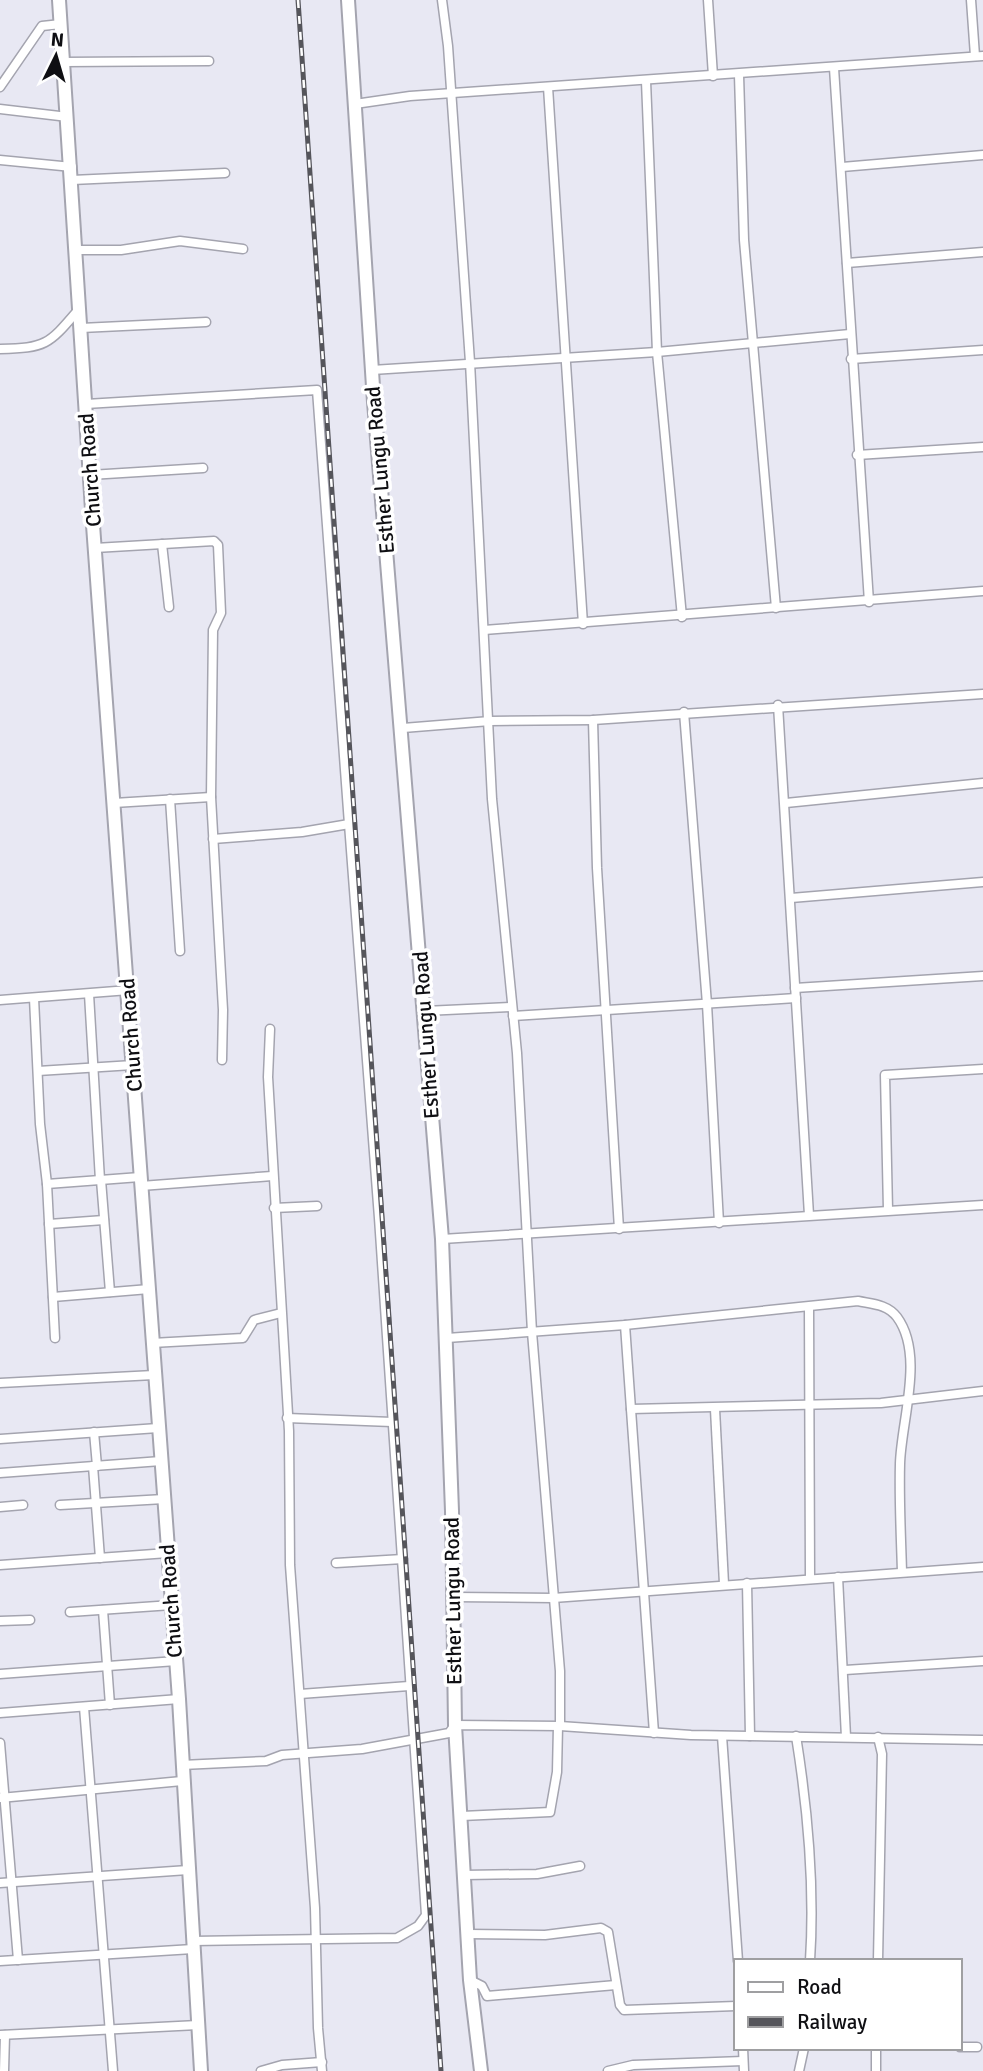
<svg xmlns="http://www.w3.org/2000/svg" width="983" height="2071" viewBox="0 0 983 2071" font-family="Signika,sans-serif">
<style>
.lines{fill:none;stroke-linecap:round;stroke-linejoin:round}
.street-casing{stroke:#a4a4af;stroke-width:11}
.secondary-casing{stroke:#a4a4af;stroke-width:16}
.street{stroke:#fff;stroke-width:8}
.secondary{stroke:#fff;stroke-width:12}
.rail-casing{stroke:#55555b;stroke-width:5}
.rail{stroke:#fff;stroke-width:2.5;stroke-dasharray:8;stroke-linecap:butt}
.labels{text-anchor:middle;stroke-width:7;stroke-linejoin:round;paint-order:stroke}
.street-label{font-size:21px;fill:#0f0f13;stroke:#fff}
</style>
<rect width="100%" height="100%" fill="#e8e8f3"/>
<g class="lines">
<g class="street-casing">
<g id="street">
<path d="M442 0 448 46 470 362 492 799 517 1053 532 1332 560 1671V1726"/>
<path d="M708 0 713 76"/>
<path d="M971 0 975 56"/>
<path d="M64 62 209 61"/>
<path d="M834 68 869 602"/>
<path d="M739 75 744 240 776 608"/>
<path d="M646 81 657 352 682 617"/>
<path d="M0 87 42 26 61 24"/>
<path d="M548 87 583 624"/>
<path d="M355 104 410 96 983 56"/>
<path d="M0 109 68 117"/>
<path d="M0 160 72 167"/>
<path d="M842 167 983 155"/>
<path d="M72 180 225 173"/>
<path d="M76 250H121L180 241 243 249"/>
<path d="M847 263 983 252"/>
<path d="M81 328 206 322"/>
<path d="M0 349C47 348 49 344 79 309"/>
<path d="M851 359 983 350"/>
<path d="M372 370 657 352 850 334"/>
<path d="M86 404 317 390 349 824"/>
<path d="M857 455 983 447"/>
<path d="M90 475 203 468"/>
<path d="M162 544 169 607"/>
<path d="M95 548 214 541 218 545 221 613 213 630 211 797 223 1010 222 1060"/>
<path d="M484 630 983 591"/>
<path d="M778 705 809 1215"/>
<path d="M684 712 707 1004 719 1223"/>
<path d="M593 720 597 868 619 1229"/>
<path d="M403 728 490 721 593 720 983 694"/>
<path d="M170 799 180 951"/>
<path d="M114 803 211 797"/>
<path d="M786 803 983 783"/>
<path d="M791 898 983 882"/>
<path d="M795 988 983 976"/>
<path d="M89 994 100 1180"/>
<path d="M34 998 40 1124 47 1184 140 1177"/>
<path d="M0 1000 129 990"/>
<path d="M425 1011 511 1007"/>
<path d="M513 1016 796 998"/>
<path d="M270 1029 268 1077 289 1431 290 1565 315 1908 318 2028 322 2071"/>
<path d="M38 1071 133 1065"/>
<path d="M101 1180 110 1292"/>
<path d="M47 1184 55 1338"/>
<path d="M141 1186 272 1176"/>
<path d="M274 1208 317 1206"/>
<path d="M888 1210 885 1075 983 1069"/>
<path d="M49 1224 104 1220"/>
<path d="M442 1239 983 1205"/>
<path d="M53 1297 149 1289"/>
<path d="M809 1308 810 1579"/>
<path d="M625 1325 654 1733"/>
<path d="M447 1338 625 1325 858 1301C872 1304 887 1304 897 1317 925 1355 901 1421 900 1464 899 1500 901 1536 902 1572"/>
<path d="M152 1343 243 1338 254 1320 281 1313"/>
<path d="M0 1383 154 1375"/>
<path d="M631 1409 881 1403 983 1391"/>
<path d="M715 1409 724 1584"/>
<path d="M287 1418 392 1422"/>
<path d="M94 1432 97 1466"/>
<path d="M0 1439 158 1428"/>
<path d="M93 1466 100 1558"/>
<path d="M0 1473 161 1461"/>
<path d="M60 1505 164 1499"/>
<path d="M0 1507 23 1505"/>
<path d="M336 1563 403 1559"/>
<path d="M0 1565 168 1553"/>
<path d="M838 1577 846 1737"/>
<path d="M747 1583 750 1736"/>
<path d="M453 1597 553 1598 983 1567"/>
<path d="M103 1610 110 1705"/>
<path d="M70 1612 172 1605"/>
<path d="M0 1621 30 1620"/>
<path d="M845 1670 983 1661"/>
<path d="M0 1674 176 1661"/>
<path d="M300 1694 409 1686"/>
<path d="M84 1707 113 2071"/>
<path d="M0 1713 179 1699"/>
<path d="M722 1736 738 1961"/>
<path d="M796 1736C808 1811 815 1885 810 1961"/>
<path d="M0 1743 18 1960"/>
<path d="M182 1765 266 1761 282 1755 362 1749 449 1733 455 1725 560 1726 691 1735 983 1740"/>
<path d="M0 1798 182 1781"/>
<path d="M462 1816 550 1812 557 1772 558 1726"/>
<path d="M464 1875 537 1874 580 1866"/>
<path d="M0 1883 188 1870"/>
<path d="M468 1934 545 1935 601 1928 608 1932 620 2005 624 2010 736 2006"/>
<path d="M193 1941 397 1938 418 1926 426 1915 379 1218 349 824 302 832 213 839"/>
<path d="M0 1961 193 1949"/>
<path d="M878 1961 882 1754 878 1737"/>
<path d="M470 1980 482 1986 487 1996 616 1985"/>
<path d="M0 2035 198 2025"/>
<path d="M960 2047H977"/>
<path d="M743 2048 744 2071"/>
<path d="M4 2071 5 2035"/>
<path d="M261 2071 282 2065 322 2062"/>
<path d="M608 2071 633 2065 743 2061"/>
<path d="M799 2071 804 2048"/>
<path d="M876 2071V2048"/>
</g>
</g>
<g class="secondary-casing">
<g id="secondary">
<path d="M59 0 93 525 179 1699 201 2071"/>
<path d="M348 0 374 402 442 1239 452 1511 455 1725 470 1980 481 2071"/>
</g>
</g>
<use href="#street" class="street"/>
<use href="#secondary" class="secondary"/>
<g class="rail-casing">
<path id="rail" d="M298 0 441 2071"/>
</g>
<use href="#rail" class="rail"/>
</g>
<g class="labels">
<g class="street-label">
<text transform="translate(90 470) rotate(-94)" y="7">Church Road</text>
<text transform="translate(380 470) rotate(-95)" y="7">Esther Lungu Road</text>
<text transform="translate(131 1035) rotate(-94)" y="7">Church Road</text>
<text transform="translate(426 1035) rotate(-94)" y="7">Esther Lungu Road</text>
<text transform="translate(171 1601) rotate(-94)" y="7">Church Road</text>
<text transform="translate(453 1601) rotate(-91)" y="7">Esther Lungu Road</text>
</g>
</g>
<rect x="734" y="1959" width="228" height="91" fill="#ffffff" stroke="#9f9fa1" stroke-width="2"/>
<rect x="748" y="1982" width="35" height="10" fill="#ffffff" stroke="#9f9fa1" stroke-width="2"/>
<text x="797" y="1994" font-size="21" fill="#0f0f13">Road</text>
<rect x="748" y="2017" width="35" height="10" fill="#55555b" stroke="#9f9fa1" stroke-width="2"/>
<text x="797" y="2029" font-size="21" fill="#0f0f13">Railway</text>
<g transform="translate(56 56) rotate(5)" stroke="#ffffff" stroke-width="5" paint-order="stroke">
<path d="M0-5L12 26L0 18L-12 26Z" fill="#0f0f13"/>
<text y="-10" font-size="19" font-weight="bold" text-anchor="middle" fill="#0f0f13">N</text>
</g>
</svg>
